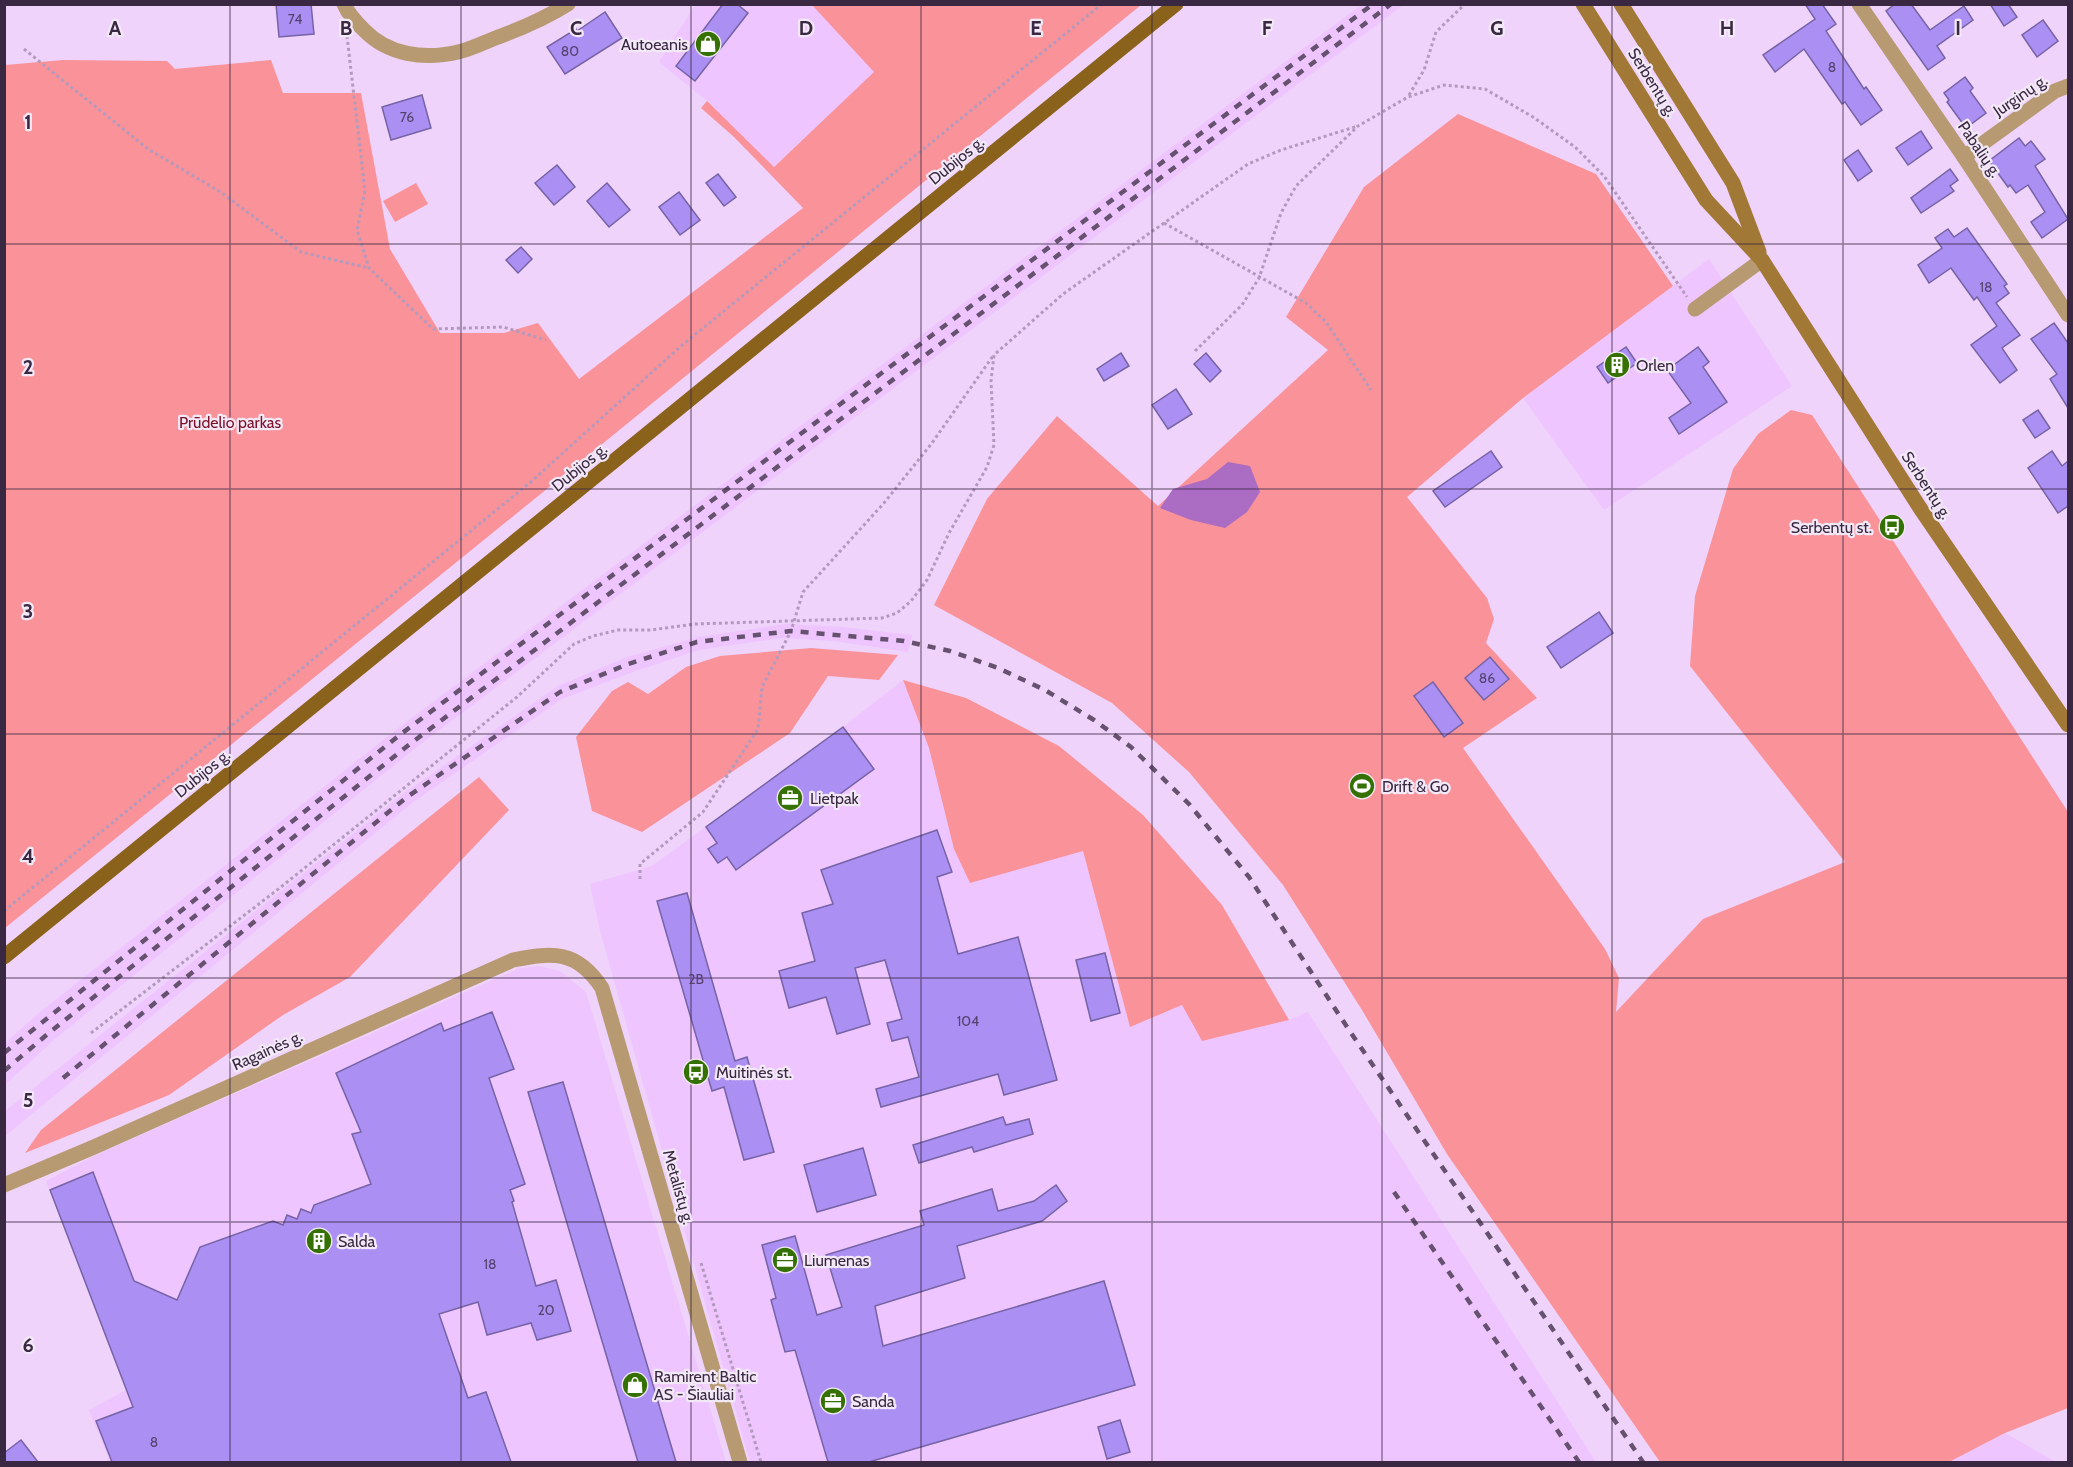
<svg xmlns="http://www.w3.org/2000/svg" width="2073" height="1467" viewBox="0 0 2073 1467" font-family="Cabin,sans-serif">
<style>
.built{fill:#eec5ff}
.green{fill:#f99299}
.water{fill:#ab6cc4}
.building{fill:#ac8ff3;stroke:#7663a5;stroke-width:1.5}
.lines{fill:none;stroke-linecap:round;stroke-linejoin:round}
.path{stroke:#b39abd;stroke-width:3;stroke-dasharray:3 3;stroke-linecap:butt}
.minor{stroke:#b79a72;stroke-width:15}
.secondary{stroke:#a27836;stroke-width:15}
.primary{stroke:#8b621c;stroke-width:15}
.rail{stroke:#66516f;stroke-width:4.5;stroke-dasharray:8 8;stroke-linecap:butt}
.grid{fill:none;stroke:#3a2842;stroke-width:1.5;stroke-opacity:0.55}
.labels{text-anchor:middle;stroke-width:4.5;stroke-linejoin:round;paint-order:stroke}
.number-label{font-size:14px;fill:#56426e}
.poi-label{font-size:16px;fill:#3a2842;stroke:#f2e8f6;text-anchor:start}
.street-label{font-size:16px;fill:#3a2842;stroke:#f2e8f6}
.park-label{font-size:16px;fill:#7d1129;stroke:#f2e8f6}
.grid-label{font-size:20px;text-anchor:middle;font-weight:bold;fill:#3a2842;stroke:#f2e8f6;stroke-width:4.5;stroke-linejoin:round;paint-order:stroke}
</style>
<rect width="100%" height="100%" fill="#efd3fb"/>
<g class="built">
<path d="M812 4 875 72 773 167 707 101 659 62 695 5Z"/>
<path d="M1361 5H1403L413 750 55 1039 5 1085V1043L39 1013 397 729Z"/>
<path d="M1709 259 1792 386 1604 510 1523 398Z"/>
<path d="M786 624 843 627 912 635 908 652 833 641 782 638 699 650 630 673 562 699 412 803 5 1136V1111L404 793 558 686 627 657 698 637Z"/>
<path d="M903 680 929 748 1083 851 1130 1027 1182 1005 1202 1041 1289 1020 1308 1012 1596 1462H750L600 931 590 884 652 866 843 727Z"/>
<path d="M539 966 560 971 586 992 726 1462H107L108 1457 89 1410 126 1390 46 1181 98 1154 520 968Z"/>
<path d="M2005 1433 2056 1462H1949Z"/>
</g>
<g class="green">
<path d="M812 5H1141L585 458 5 928V65L63 60 167 61 175 69 271 60 283 93H361L390 249 440 333H504L538 323 579 379 803 208 734 137 701 108 707 101 774 167 874 72Z"/>
<path d="M1458 114 1596 174 1673 286 1523 398 1407 497 1487 598 1494 619 1486 643 1537 698 1463 748 1605 949 1619 978 1616 1012 1703 919 1845 862 1690 666 1695 596 1733 469 1758 434 1791 410 1812 415 2068 812V1408L2005 1433 1949 1462H1660L1447 1154 1362 1010 1283 885 1189 772 1112 703 934 605 987 499 1057 416 1158 506 1328 350 1286 317 1364 187Z"/>
<path d="M416 183 428 204 395 222 383 201Z"/>
<path d="M811 648 898 655 879 680 828 676 790 733 642 832 592 811 576 737 612 691 628 682 648 694 686 667 720 656Z"/>
<path d="M903 680 966 698 1059 746 1143 815 1222 905 1289 1020 1202 1041 1182 1005 1130 1027 1083 851 970 883 954 849 929 748Z"/>
<path d="M479 777 509 810 350 977 283 1015 169 1095 25 1153 41 1130Z"/>
</g>
<path class="water" d="M1228 462 1250 466 1260 492 1247 512 1225 528 1191 520 1160 508 1173 489 1207 479Z"/>
<g class="building">
<path d="M276 4H311L314 34 279 37Z"/>
<path d="M723 4H737L748 13 695 81 676 66Z"/>
<path d="M1805 4H1822L1836 24 1826 31 1864 89 1866 87 1882 110 1861 125 1845 102 1842 104 1804 49 1775 72 1763 55 1815 19Z"/>
<path d="M1895 4H1911L1930 30 1964 6 1973 20 1937 46 1945 58 1928 70 1886 11Z"/>
<path d="M1990 4H2008L2017 17 2004 26Z"/>
<path d="M605 12 622 38 565 74 547 47 576 29 577 31Z"/>
<path d="M2043 20 2058 41 2037 57 2022 35Z"/>
<path d="M1965 77 1973 88 1970 91 1986 113 1966 128 1947 102 1949 100 1944 93Z"/>
<path d="M422 95 431 128 391 140 382 107Z"/>
<path d="M1921 131 1932 148 1908 165 1896 148Z"/>
<path d="M2019 138 2025 146 2031 141 2045 159 2035 166 2068 219 2042 238 2031 222 2045 212 2028 185 2016 193 2010 185 2008 187 1989 161Z"/>
<path d="M1858 150 1872 171 1858 181 1844 160Z"/>
<path d="M557 165 575 187 554 205 535 183Z"/>
<path d="M1950 169 1958 180 1950 186 1954 191 1921 213 1911 198Z"/>
<path d="M718 174 736 197 724 206 706 183Z"/>
<path d="M607 183 630 210 609 227 587 201Z"/>
<path d="M679 192 700 220 680 235 659 207Z"/>
<path d="M1967 228 2007 284 2004 286 2009 293 1996 303 2020 335 2002 348 2017 370 2000 383 1971 345 1997 326 1977 297 1974 300 1951 268 1929 283 1918 265 1942 248 1935 238 1948 229 1954 237Z"/>
<path d="M521 247 532 259 518 273 506 260Z"/>
<path d="M2054 323 2068 343V408L2050 379 2057 374 2031 339Z"/>
<path d="M1626 347 1637 363 1608 383 1597 367Z"/>
<path d="M1698 347 1709 362 1703 367 1727 402 1679 434 1669 418 1691 403 1667 370Z"/>
<path d="M1121 353 1129 366 1104 381 1097 369Z"/>
<path d="M1206 353 1221 371 1210 382 1194 364Z"/>
<path d="M1176 389 1192 414 1168 429 1152 405Z"/>
<path d="M2038 410 2050 428 2035 438 2023 420Z"/>
<path d="M1491 451 1502 467 1445 507 1433 491Z"/>
<path d="M2052 451 2062 466 2068 461V506L2058 513 2028 468Z"/>
<path d="M1599 612 1613 633 1561 668 1547 647Z"/>
<path d="M1490 657 1509 679 1484 700 1465 678Z"/>
<path d="M1433 682 1463 723 1444 737 1414 696Z"/>
<path d="M843 727 874 769 736 870 727 857 718 863 708 849 717 843 706 827Z"/>
<path d="M937 830 952 872 937 877 958 954 1018 937 1057 1080 1004 1095 998 1074 881 1107 876 1089 919 1077 908 1037 892 1041 887 1023 902 1019 885 960 855 968 870 1024 837 1034 826 997 789 1008 779 971 815 961 802 913 833 904 821 870Z"/>
<path d="M687 893 735 1061 747 1057 774 1152 744 1160 724 1087 712 1091 657 901Z"/>
<path d="M1105 953 1120 1013 1091 1021 1076 960Z"/>
<path d="M492 1012 514 1069 489 1078 525 1184 510 1190 514 1201 512 1202 536 1286 556 1280 571 1331 537 1340 531 1323 487 1335 478 1302 439 1314 468 1398 486 1392 511 1462H112L96 1421 133 1407 50 1190 93 1172 134 1281 177 1300 200 1247 273 1221 283 1225 287 1215 297 1219 301 1209 311 1213 314 1205 371 1184 352 1134 361 1132 336 1073 441 1023 444 1031Z"/>
<path d="M563 1082 676 1462H638L528 1092Z"/>
<path d="M1003 1117 1006 1125 1029 1119 1033 1134 974 1152 972 1147 919 1163 913 1145Z"/>
<path d="M863 1148 876 1195 817 1212 804 1165Z"/>
<path d="M1056 1185 1067 1201 1042 1221 957 1246 965 1278 875 1306 883 1346 1104 1281 1135 1385 869 1462H828L795 1350 785 1352 771 1300 776 1298 762 1245 795 1236 817 1315 842 1307 826 1255 924 1225 920 1211 992 1189 998 1211 1034 1201Z"/>
<path d="M1120 1420 1130 1452 1107 1459 1098 1427Z"/>
<path d="M21 1440 38 1462H4V1453Z"/>
</g>
<g class="lines">
<g class="path">
<path d="M347 36 365 191 357 230 369 268 433 329 503 327 546 340"/>
<path d="M24 49 148 149 222 193 301 252 369 268"/>
<path d="M1409 95 1424 70 1436 32 1465 4"/>
<path d="M1164 223 1306 303 1326 322 1371 390"/>
<path d="M1195 351 1242 305 1259 278 1281 213 1296 186 1358 126 1408 97 1444 85 1485 89 1533 117 1575 147 1604 176 1687 297"/>
<path d="M640 879V864L703 812 758 729 762 687 791 631 803 592 884 503 932 443 993 356"/>
<path d="M4 911 532 481 681 346 1102 4"/>
<path d="M91 1033 281 887 517 697 574 644 593 636 618 630H651L695 624 882 618 897 613 911 601 927 580 949 533 987 467 994 445 991 381 994 355 1063 294 1248 164 1281 150 1358 126"/>
<path d="M701 1263 761 1462"/>
</g>
<g class="minor">
<path d="M344 4C348 14 356 22 364 30 388 55 424 60 458 52 472 49 487 41 501 36 525 27 546 18 568 4"/>
<path d="M1859 4 1964 157 2068 315"/>
<path d="M1964 157 2055 91 2068 86"/>
<path d="M1695 309 1762 260"/>
<path d="M4 1185 94 1147 513 960C553 952 577 950 602 988L740 1462"/>
</g>
<g class="secondary">
<path d="M1583 4 1706 200 1762 260 1920 508 2068 725"/>
<path d="M1621 4 1733 183 1759 252"/>
</g>
<path class="primary" d="M4 957 1176 4"/>
<g class="rail">
<path d="M4 1053 401 734 1373 4"/>
<path d="M4 1071 50 1032 410 744 1391 4"/>
<path d="M63 1078 407 797 560 692 628 664 697 642 791 631 904 641 950 651 998 668 1045 690 1094 720 1131 747 1189 804 1249 877 1349 1030 1643 1462"/>
<path d="M1394 1192 1579 1462"/>
</g>
</g>
<path class="grid" d="M230 4V1462M461 4V1462M691 4V1462M921 4V1462M1152 4V1462M1382 4V1462M1612 4V1462M1843 4V1462M4 244H2068M4 489H2068M4 734H2068M4 978H2068M4 1222H2068"/>
<defs>
<g id="shop-disc" transform="scale(1.35)"><circle r="9.5" fill="#357102" stroke="#f2e8f6"/><path d="M-5-2.5h2.3a2.7 3.5 0 0 1 5.4 0H5L5.5 6h-11ZM-1.5-2.5h3a1.5 2.3 0 0 0-3 0Z" fill="#fff"/></g>
<g id="building-disc" transform="scale(1.35)"><circle r="9.5" fill="#357102" stroke="#f2e8f6"/><path d="M-4-6H4V6H1V3H-1V6H-4ZM-2.5-4.3h1.7v1.8h-1.7ZM.8-4.3h1.7v1.8H.8ZM-2.5-1h1.7V.8h-1.7ZM.8-1h1.7V.8H.8Z" fill="#fff"/></g>
<g id="bus-disc" transform="scale(1.35)"><circle r="9.5" fill="#357102" stroke="#f2e8f6"/><path d="M-5-6H5V4H4V6H2V4H-2V6H-4V4H-5ZM-3.5-4V0h7V-4ZM-3.5 1.2v1.5H-2V1.2ZM2 1.2v1.5H3.5V1.2Z" fill="#fff"/></g>
<g id="stadium-disc" transform="scale(1.35)"><circle r="9.5" fill="#357102" stroke="#f2e8f6"/><path d="M0-5a6.5 5 0 1 0 0 10a6.5 5 0 1 0 0-10ZM-3.5-1.8h7v3.6h-7Z" fill="#fff"/></g>
<g id="office-disc" transform="scale(1.35)"><circle r="9.5" fill="#357102" stroke="#f2e8f6"/><path d="M-6-3h4V-5.5h4V-3h4V5H-6ZM-1-4.5V-3h2v-1.5ZM-6 0V1H6V0Z" fill="#fff"/></g>
</defs>
<g fill-rule="evenodd">
<use href="#shop-disc" x="708" y="44"/>
<use href="#building-disc" x="1617" y="365"/>
<use href="#bus-disc" x="1892" y="527"/>
<use href="#stadium-disc" x="1362" y="786"/>
<use href="#office-disc" x="790" y="798"/>
<use href="#bus-disc" x="696" y="1072"/>
<use href="#building-disc" x="319" y="1241"/>
<use href="#office-disc" x="785" y="1260"/>
<use href="#shop-disc" x="635" y="1385"/>
<use href="#office-disc" x="833" y="1401"/>
</g>
<g class="labels">
<g class="number-label">
<text x="295" y="24">74</text>
<text x="570" y="56">80</text>
<text x="1832" y="72">8</text>
<text x="407" y="122">76</text>
<text x="1986" y="292">18</text>
<text x="1487" y="683">86</text>
<text x="696" y="984">2B</text>
<text x="968" y="1026">104</text>
<text x="490" y="1269">18</text>
<text x="546" y="1315">20</text>
<text x="154" y="1447">8</text>
</g>
<g class="poi-label">
<text x="688" y="50" text-anchor="end">Autoeanis</text>
<text x="1636" y="371">Orlen</text>
<text x="1872" y="533" text-anchor="end">Serbentų st.</text>
<text x="1382" y="792">Drift &amp; Go</text>
<text x="810" y="804">Lietpak</text>
<text x="716" y="1078">Muitinės st.</text>
<text x="338" y="1247">Salda</text>
<text x="804" y="1266">Liumenas</text>
<text x="654" y="1382">Ramirent Baltic<tspan x="654" dy="18">AS - Šiauliai</tspan></text>
<text x="852" y="1407">Sanda</text>
</g>
<g class="street-label">
<text transform="translate(1653 82) rotate(58)" y="6">Serbentų g.</text>
<text transform="translate(2020 95) rotate(-34)" y="6">Jurginų g.</text>
<text transform="translate(1980 149) rotate(56)" y="6">Pabalių g.</text>
<text transform="translate(956 160) rotate(-39)" y="6">Dubijos g.</text>
<text transform="translate(579 467) rotate(-39)" y="6">Dubijos g.</text>
<text transform="translate(1927 485) rotate(57)" y="6">Serbentų g.</text>
<text transform="translate(202 773) rotate(-39)" y="6">Dubijos g.</text>
<text transform="translate(267 1050) rotate(-24)" y="6">Ragainės g.</text>
<text transform="translate(679 1187) rotate(74)" y="6">Metalistų g.</text>
</g>
<g class="park-label">
<text x="230" y="428">Prūdelio parkas</text>
</g>
</g>
<g class="grid-label">
<text x="115" y="35">A</text>
<text x="346" y="35">B</text>
<text x="576" y="35">C</text>
<text x="806" y="35">D</text>
<text x="1036" y="35">E</text>
<text x="1267" y="35">F</text>
<text x="1497" y="35">G</text>
<text x="1727" y="35">H</text>
<text x="1958" y="35">I</text>
<text x="28" y="129">1</text>
<text x="28" y="374">2</text>
<text x="28" y="618">3</text>
<text x="28" y="863">4</text>
<text x="28" y="1107">5</text>
<text x="28" y="1352">6</text>
</g>
<rect width="2073" height="1467" fill="none" stroke="#3a2842" stroke-width="12"/>
</svg>
